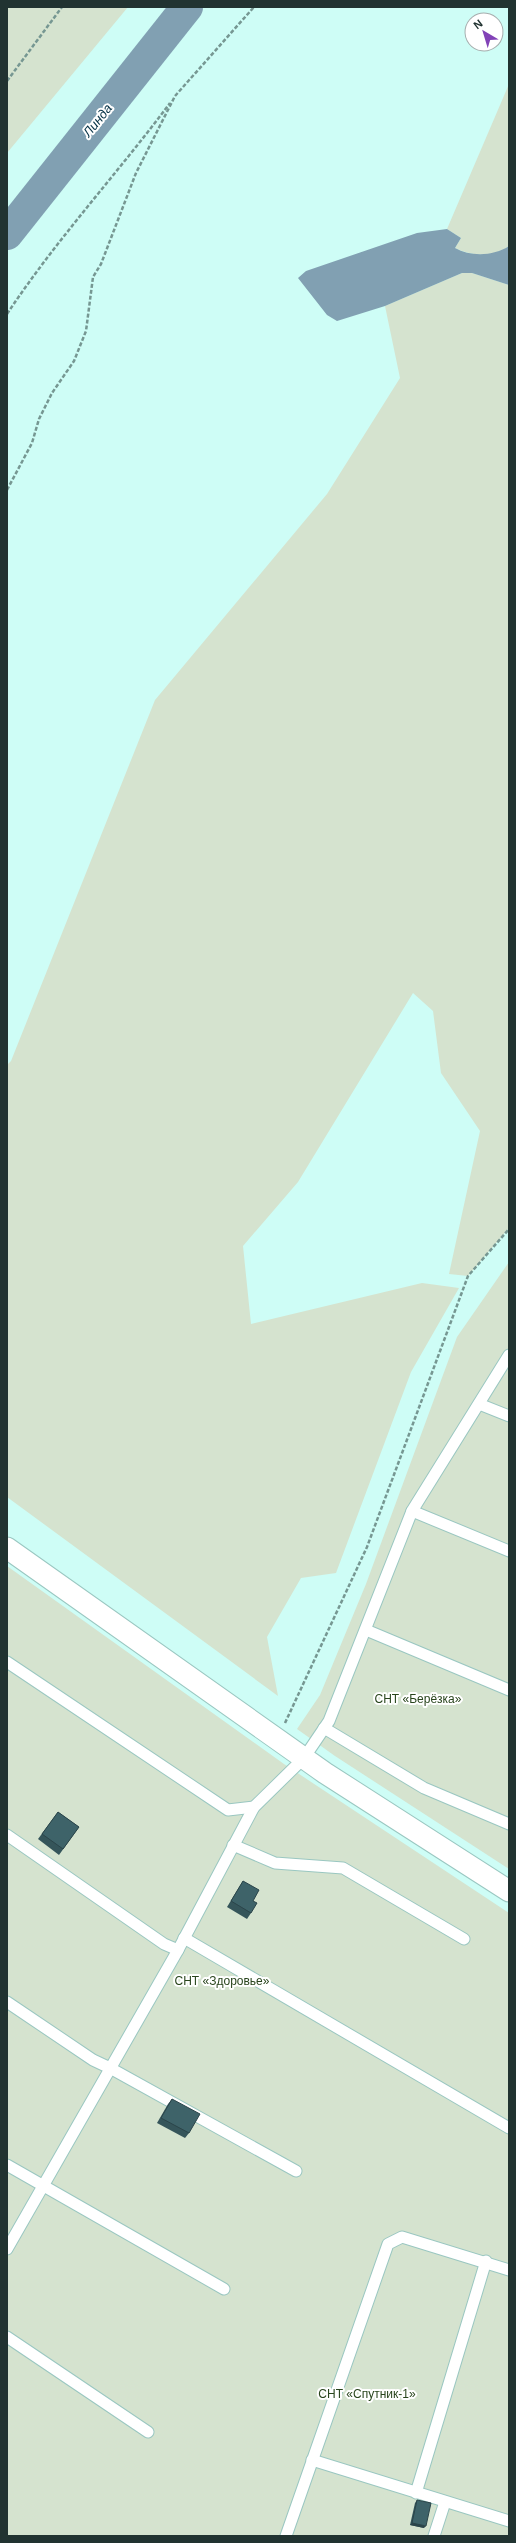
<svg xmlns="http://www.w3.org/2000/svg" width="516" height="2543" viewBox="0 0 516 2543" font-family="Helvetica,sans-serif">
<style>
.green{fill:#d5e3cf}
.water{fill:#81a0b2}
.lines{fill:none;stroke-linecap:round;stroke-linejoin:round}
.river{stroke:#81a0b2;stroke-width:32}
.service-casing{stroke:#9ac7c1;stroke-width:13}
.minor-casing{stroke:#9ac7c1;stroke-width:23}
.path{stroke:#769792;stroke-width:2.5;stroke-dasharray:4 2;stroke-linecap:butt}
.service{stroke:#fff;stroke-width:11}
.minor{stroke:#fff;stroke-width:21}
.wall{fill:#35555a}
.shaded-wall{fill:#2b454a}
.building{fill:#3e6369;stroke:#2b454a}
.labels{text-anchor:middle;stroke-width:4;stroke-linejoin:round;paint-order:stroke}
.park-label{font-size:12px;fill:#29451d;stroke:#fff}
.water-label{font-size:13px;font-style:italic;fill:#033044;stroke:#fff}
</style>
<rect width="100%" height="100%" fill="#cefdf6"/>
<g class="green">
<path d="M7 7H128L7 153Z"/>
<path d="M509 84V246C494 257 472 257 455 248L461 238 447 229Z"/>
<path d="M462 273H472L509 285V1228L468 1276 449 1274 480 1131 441 1073 433 1011 413 993 298 1182 243 1246 251 1324 422 1283 459 1288 411 1372 336 1573 301 1578 267 1637 278 1696 7 1497V1065L11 1061 155 700 327 494 400 378 385 306Z"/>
<path d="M509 1262V1869L335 1756 297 1729 320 1695 366 1584 457 1337Z"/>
<path d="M7 1566 284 1764 509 1913V2536H7Z"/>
</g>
<path class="water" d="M447 229 461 238 455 248C471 257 494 256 509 246V285L472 273H462L385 306 337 321 327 315 298 278 306 271 417 233Z"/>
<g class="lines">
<path class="river" d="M7 234 187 7"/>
<g class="service-casing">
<g id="service">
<path d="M479 1404 509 1416"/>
<path d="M412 1511 509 1551"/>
<path d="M366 1630 509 1690"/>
<path d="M7 1662 228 1810 254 1807"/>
<path d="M324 1728 424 1788 509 1824"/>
<path d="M7 1835 164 1944 178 1950"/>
<path d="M233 1845 275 1863 343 1868 464 1939"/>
<path d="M184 1938 509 2128"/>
<path d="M7 2002 93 2060 110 2068 296 2171"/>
<path d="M7 2165 224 2289"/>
<path d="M7 2249 178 1950 254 1807 304 1758 329 1721 412 1511 509 1355"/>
<path d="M7 2337 148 2432"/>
<path d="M312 2460 509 2521"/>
<path d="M416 2493 486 2261"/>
<path d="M286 2536 388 2244 402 2237 509 2270"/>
<path d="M434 2536 445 2502"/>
</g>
</g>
<g class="minor-casing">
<path id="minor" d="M7 1548 325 1773 509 1891"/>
</g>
<g class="path">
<path d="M7 81 62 7"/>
<path d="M7 314C56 240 117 174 170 103"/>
<path d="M7 490 32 443 39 419 52 393 74 361 86 331 93 277 101 264 136 173 175 96 254 7"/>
<path d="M285 1723 367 1547 468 1276 509 1229"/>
</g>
<use href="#service" class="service"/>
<use href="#minor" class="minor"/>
</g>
<g class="wall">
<path d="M58 1812 79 1827 59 1855 38 1839Z"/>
<path d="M243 1881 253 1901 251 1913 247 1919 227 1907Z"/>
<path d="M172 2099 189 2133 185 2138 157 2123 168 2104Z"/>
<path d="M417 2500 424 2528 410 2525 415 2503Z"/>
</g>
<path class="shaded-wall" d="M412 2523 426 2526 424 2528 410 2525Z"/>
<g class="building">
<path d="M58 1812 79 1827 63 1849 42 1834Z"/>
<path d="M243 1881 259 1890 253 1901 257 1903 251 1913 231 1901Z"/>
<path d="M172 2099 200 2114 189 2133 161 2118Z"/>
<path d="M417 2500 431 2503 426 2526 412 2523Z"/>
</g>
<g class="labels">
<g class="park-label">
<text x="418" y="1703">СНТ «Берёзка»</text>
<text x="222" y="1985">СНТ «Здоровье»</text>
<text x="367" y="2398">СНТ «Спутник-1»</text>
</g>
<g class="water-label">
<text transform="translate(97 120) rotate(-51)" y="5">Линда</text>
</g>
</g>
<rect width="516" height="2543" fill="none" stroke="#213331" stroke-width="16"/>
<g transform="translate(484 32) rotate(322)"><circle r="19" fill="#ffffff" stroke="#a6adad"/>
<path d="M0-3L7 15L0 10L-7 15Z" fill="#8242b7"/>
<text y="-6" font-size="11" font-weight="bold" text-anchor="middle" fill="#213331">N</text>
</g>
</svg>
